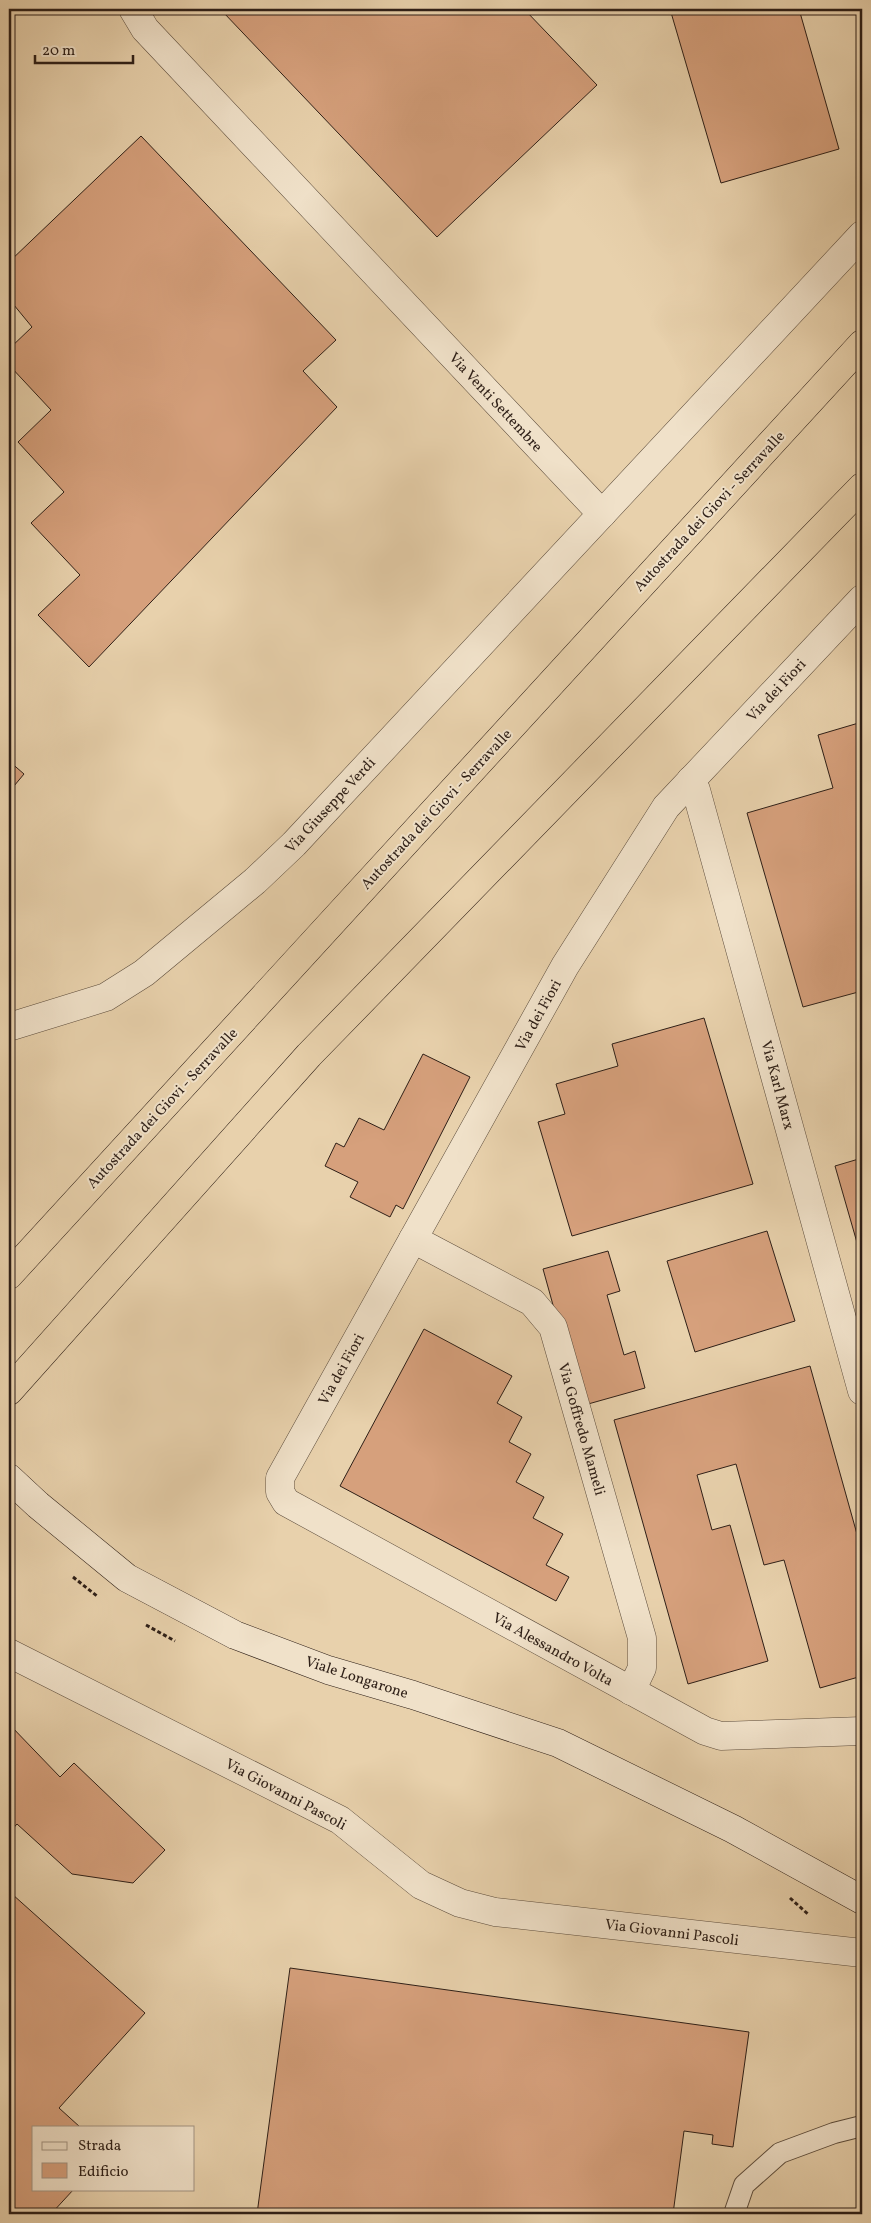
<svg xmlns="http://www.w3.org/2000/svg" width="871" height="2223" viewBox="0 0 871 2223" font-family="Vollkorn,serif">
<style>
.building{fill:#d6a07c;stroke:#2e1f17}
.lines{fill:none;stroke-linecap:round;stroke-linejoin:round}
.lane-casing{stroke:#5c4c3c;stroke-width:22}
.street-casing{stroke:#5c4c3c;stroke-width:29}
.secondary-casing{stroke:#2e1f17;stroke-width:29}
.highway-casing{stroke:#2e1f17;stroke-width:29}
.path{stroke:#2e1f17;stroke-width:3;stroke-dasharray:4 2.5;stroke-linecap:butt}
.lane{stroke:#f0e1c9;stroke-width:20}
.street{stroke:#f0e1c9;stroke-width:28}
.secondary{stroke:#f0e1c9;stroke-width:28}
.highway{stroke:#e8d1ac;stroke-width:28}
.labels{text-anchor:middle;stroke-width:4;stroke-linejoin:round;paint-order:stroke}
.street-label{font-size:15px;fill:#2e1f17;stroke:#f0e1c9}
</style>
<rect width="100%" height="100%" fill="#e8d1ac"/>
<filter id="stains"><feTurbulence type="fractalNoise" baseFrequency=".004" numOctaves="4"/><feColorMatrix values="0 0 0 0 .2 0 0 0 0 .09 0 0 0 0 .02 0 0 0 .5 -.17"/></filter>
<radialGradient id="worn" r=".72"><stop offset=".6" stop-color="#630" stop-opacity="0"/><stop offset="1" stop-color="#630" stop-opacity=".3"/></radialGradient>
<g class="building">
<path d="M226 9H524L597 85 437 237 223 12Z"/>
<path d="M670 9H799L839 149 721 183Z"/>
<path d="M141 136 336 340 303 371 337 407 89 667 38 615 80 575 31 523 64 492 18 442 51 410 9 365V349L32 327 9 299V262Z"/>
<path d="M862 722V991L803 1007 747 813 833 788 818 735Z"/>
<path d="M9 761 24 774 9 792Z"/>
<path d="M704 1018 753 1184 572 1236 538 1122 565 1114 556 1084 618 1066 612 1044Z"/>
<path d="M423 1054 470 1077 403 1209 396 1205 390 1217 350 1197 358 1182 325 1166 336 1143 344 1147 359 1118 384 1130Z"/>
<path d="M862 1158V1260L835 1166Z"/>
<path d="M767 1231 795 1321 695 1352 667 1261Z"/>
<path d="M608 1251 620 1291 607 1295 624 1355 635 1351 645 1388 581 1406 543 1269Z"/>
<path d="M424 1329 512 1376 497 1403 522 1417 509 1442 531 1454 516 1482 544 1497 533 1518 563 1534 546 1565 569 1577 556 1601 340 1486Z"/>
<path d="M810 1366 862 1552V1676L820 1688 784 1560 764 1565 736 1464 697 1475 712 1530 730 1525 768 1661 688 1684 614 1420Z"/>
<path d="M9 1724 60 1777 74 1763 165 1850 133 1883 72 1874 17 1824 9 1833Z"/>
<path d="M12 1894 145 2013 59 2108 80 2127H34V2189H74L51 2214H9V1897Z"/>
<path d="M290 1968 749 2032 733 2147 712 2144 713 2135 684 2131 673 2214H257Z"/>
</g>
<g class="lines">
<g class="lane-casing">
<path id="lane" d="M734 2214 744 2185 780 2153 834 2133 862 2126"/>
</g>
<g class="street-casing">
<g id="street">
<path d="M133 9 145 29 602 514"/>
<path d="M862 599 666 807 565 966 280 1478V1492L286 1502 705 1731 721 1736 862 1731"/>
<path d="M691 780 696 790 862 1391"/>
<path d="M9 1027 106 997 144 973 255 881 294 844 862 235"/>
<path d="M413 1239 532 1302 553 1327 642 1638V1668L631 1691"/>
<path d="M9 1653 340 1820 421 1885 460 1903 495 1912 862 1953"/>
</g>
</g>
<g class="secondary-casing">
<path id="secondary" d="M9 1478 38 1505 127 1578 235 1635 328 1670 413 1695 558 1743 733 1829 862 1900"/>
</g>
<g class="highway-casing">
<g id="highway">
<path d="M9 1275 862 344"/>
<path d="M9 1391 309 1055 862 487"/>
</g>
</g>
<g class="path">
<path d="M73 1577 97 1596"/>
<path d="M146 1625 175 1641"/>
<path d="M790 1898 809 1915"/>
</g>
<use href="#lane" class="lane"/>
<use href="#street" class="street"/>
<use href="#secondary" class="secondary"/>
<use href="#highway" class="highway"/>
</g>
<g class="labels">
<g class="street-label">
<text transform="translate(496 402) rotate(47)" y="5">Via Venti Settembre</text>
<text transform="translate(709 511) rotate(-47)" y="5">Autostrada dei Giovi - Serravalle</text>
<text transform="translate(776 690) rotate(-47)" y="5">Via dei Fiori</text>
<text transform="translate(330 805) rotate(-47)" y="5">Via Giuseppe Verdi</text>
<text transform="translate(436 809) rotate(-47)" y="5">Autostrada dei Giovi - Serravalle</text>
<text transform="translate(538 1015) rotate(-61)" y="5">Via dei Fiori</text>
<text transform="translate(778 1085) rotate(75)" y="5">Via Karl Marx</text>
<text transform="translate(162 1108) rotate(-47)" y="5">Autostrada dei Giovi - Serravalle</text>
<text transform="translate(341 1369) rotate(-61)" y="5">Via dei Fiori</text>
<text transform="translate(582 1429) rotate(74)" y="5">Via Goffredo Mameli</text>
<text transform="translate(553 1649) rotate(29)" y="5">Via Alessandro Volta</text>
<text transform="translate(357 1677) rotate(18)" y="5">Viale Longarone</text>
<text transform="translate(286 1794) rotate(28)" y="5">Via Giovanni Pascoli</text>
<text transform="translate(672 1932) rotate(7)" y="5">Via Giovanni Pascoli</text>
</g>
</g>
<rect width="871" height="2223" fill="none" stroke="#e8d1ac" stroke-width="30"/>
<rect x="10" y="10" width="851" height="2203" fill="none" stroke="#2e1f17" stroke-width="2.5"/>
<rect x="15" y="15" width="841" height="2193" fill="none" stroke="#2e1f17"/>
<rect x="32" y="2126" width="162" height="65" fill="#f0e1c9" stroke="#a29382"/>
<rect x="42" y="2142" width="25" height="8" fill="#f0e1c9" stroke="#a29382"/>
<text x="78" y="2150" font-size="15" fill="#2e1f17">Strada</text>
<rect x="42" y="2163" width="25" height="15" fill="#d6a07c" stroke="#a29382"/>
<text x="78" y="2176" font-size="15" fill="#2e1f17">Edificio</text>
<path d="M35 55v8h98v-8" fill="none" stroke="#2e1f17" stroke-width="2.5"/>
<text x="42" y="55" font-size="15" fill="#2e1f17" stroke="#f0e1c9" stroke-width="4" paint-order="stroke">20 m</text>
<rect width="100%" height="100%" filter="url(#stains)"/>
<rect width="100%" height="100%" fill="url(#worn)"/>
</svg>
